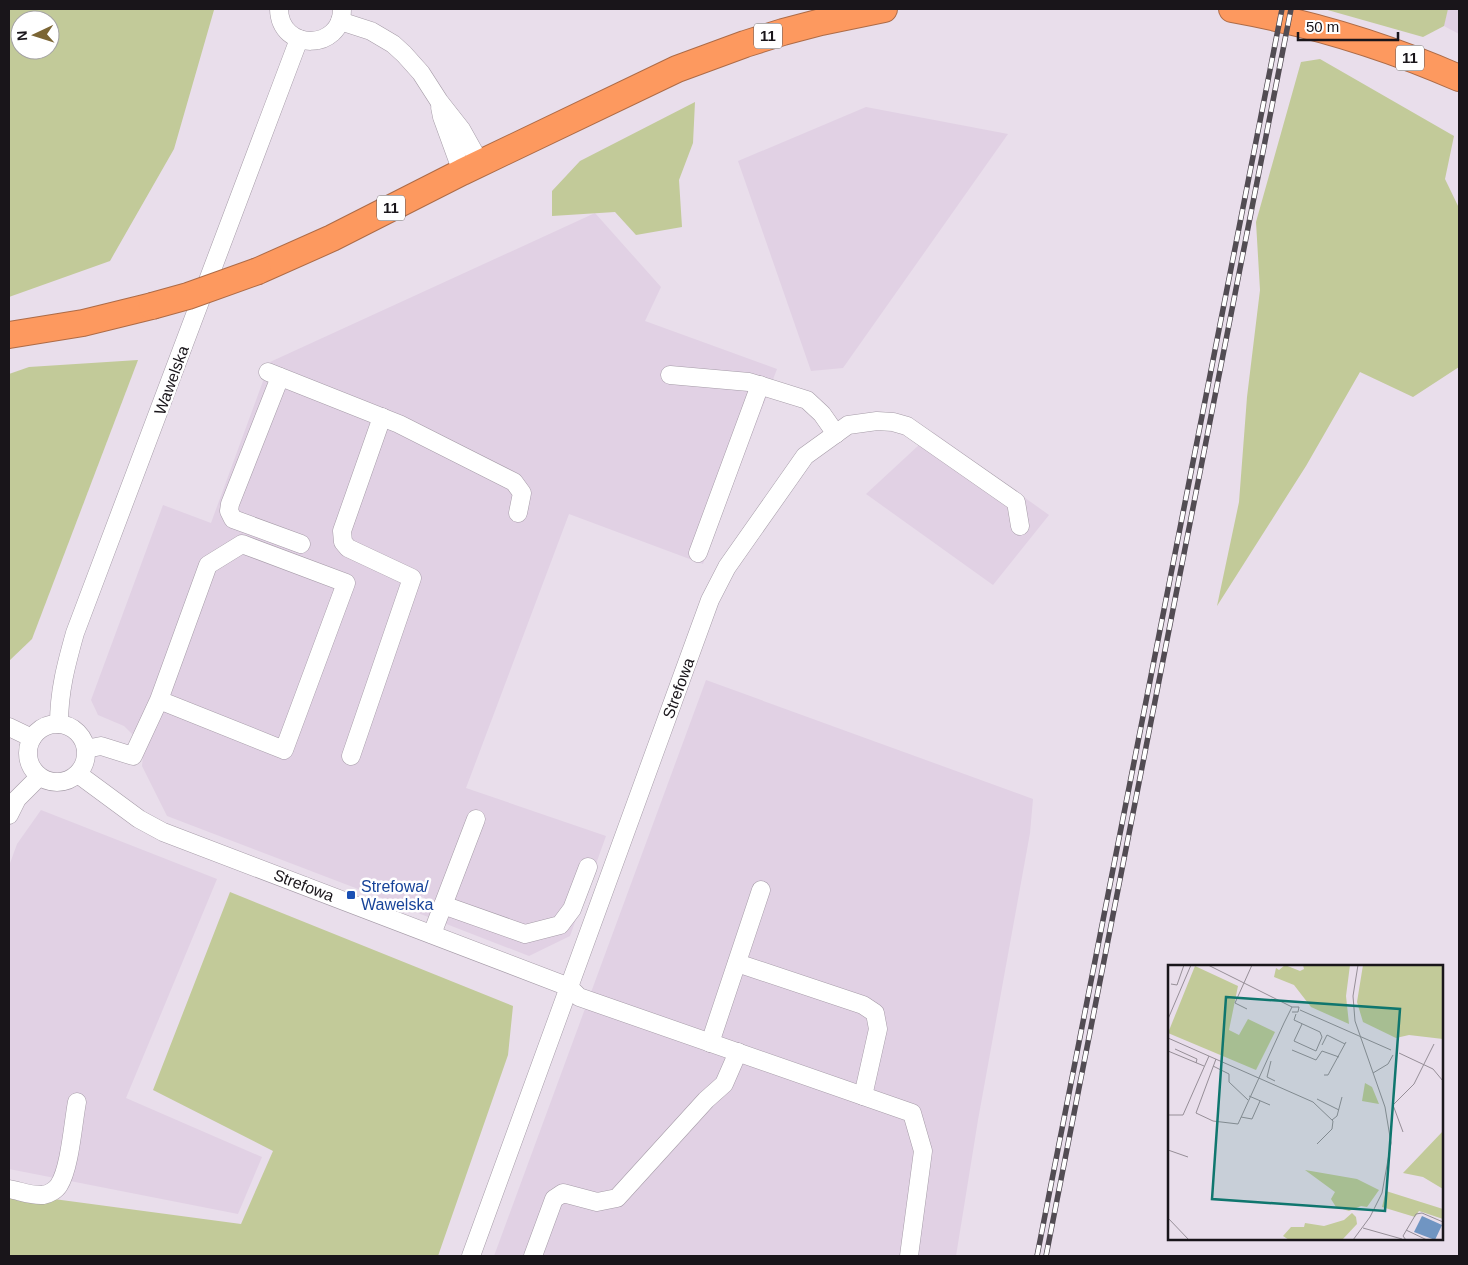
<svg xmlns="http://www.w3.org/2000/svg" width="1468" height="1265" viewBox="0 0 1468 1265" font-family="Helvetica,sans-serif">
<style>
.built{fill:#e1d1e4}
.green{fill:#c2ca99;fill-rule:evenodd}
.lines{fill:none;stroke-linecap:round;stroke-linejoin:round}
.minor-casing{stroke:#a69ca8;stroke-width:19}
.highway-casing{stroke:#ad6b47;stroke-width:28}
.minor{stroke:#fff;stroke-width:18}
.highway{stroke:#fd995f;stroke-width:26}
.rail-casing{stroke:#524c53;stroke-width:5.5}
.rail{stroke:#fff;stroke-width:4;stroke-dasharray:11;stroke-linecap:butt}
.highway-bridge-casing{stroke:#ad6b47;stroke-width:28;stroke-linecap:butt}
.highway-bridge{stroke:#fd995f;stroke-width:26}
.transit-dot{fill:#1a4fb4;stroke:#fff;stroke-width:2}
.labels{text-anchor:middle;stroke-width:5;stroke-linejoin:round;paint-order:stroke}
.shield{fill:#fff;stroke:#5e5b5f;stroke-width:1}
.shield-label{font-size:15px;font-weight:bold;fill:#19151a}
.street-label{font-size:16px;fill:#19151a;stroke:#fff}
.transit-label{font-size:16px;fill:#164399;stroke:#fff;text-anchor:start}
.inset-road{fill:none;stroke:#968e97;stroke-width:1}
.view{fill:#0f766e;fill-opacity:0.15;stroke:#0f766e;stroke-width:2.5}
.inset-edge{fill:none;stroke:#19151a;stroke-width:2.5}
</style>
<rect width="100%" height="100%" fill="#e9deeb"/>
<g class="built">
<path d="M1444 9H1459V34L1444 26Z"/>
<path d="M866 107 1008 134 843 368 811 371 738 161Z"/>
<path d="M595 213 661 287 645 321 777 369 703 564 569 514 466 788 606 836 570 936 529 956 418 913 424 896 400 905 167 816 142 766 144 746 124 726 98 715 91 700 163 505 211 523 270 362Z"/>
<path d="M933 432 1049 515 993 585 866 494Z"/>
<path d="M706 680 1033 799 1030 833 978 1120 956 1256H494Z"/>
<path d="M41 810 217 879 126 1098 262 1157 238 1214 9 1169V866L17 844Z"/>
</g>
<g class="green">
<path d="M9 9 214 10 174 149 110 261 9 297ZM20 20H50V50H20Z"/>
<path d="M1324 9H1448L1444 26 1423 37Z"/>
<path d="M1320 59 1454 136 1445 179 1459 208V367L1413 397 1360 372 1306 466 1217 606 1239 502 1247 397 1260 290 1256 222 1301 62Z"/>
<path d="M695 102 693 143 679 180 682 227 636 235 615 212 552 216V191L580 161Z"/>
<path d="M138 360 32 639 9 661V374L29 367Z"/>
<path d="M230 892 513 1006 508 1055 438 1256H9V1193L241 1224 273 1151 153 1090Z"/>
</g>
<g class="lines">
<g class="minor-casing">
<g id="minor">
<path d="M279 9C280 52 342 51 342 9"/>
<path d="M340 21 371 31 393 44 404 54 421 73 439 101 461 129 480 163"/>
<path d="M440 107 442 117 462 172"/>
<path d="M268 372 399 424 514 482 522 493 518 513"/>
<path d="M670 375 749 382 807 400 822 414 836 434"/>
<path d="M280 377 230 504 229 511 233 519 301 544"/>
<path d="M698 553 760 385"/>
<circle cx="57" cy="753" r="29"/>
<path d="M59 724C59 691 66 665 75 633L299 39"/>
<path d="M9 727 32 738"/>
<path d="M86 749 101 746 133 756 159 700 208 565 242 544 346 583 284 750 159 700"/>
<path d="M351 756 412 578 348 548 343 542 342 531 382 417"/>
<path d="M78 774 139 819 163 832 569 987 579 997 912 1113 923 1151 909 1256"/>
<path d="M9 815 17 799 39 777"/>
<path d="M443 905 525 934 560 925 572 909 588 867"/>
<path d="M432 934 476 819"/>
<path d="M737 963 863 1005 875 1013 878 1029 863 1096"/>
<path d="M710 1043 761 890"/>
<path d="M9 1189C20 1191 32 1196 43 1195 49 1194 56 1190 59 1185 70 1168 73 1123 77 1102"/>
<path d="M471 1256 710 600 727 567 805 456 848 425 877 421 893 422 907 426 1016 502 1020 526"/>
<path d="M533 1256 554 1199 563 1193 597 1202 617 1198 706 1100 724 1084 738 1052"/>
</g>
</g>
<g class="highway-casing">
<g id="highway">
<path d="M1232 9C1310 23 1386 46 1459 78"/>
<path d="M258 271 332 238 462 172 677 69 745 44 783 32 821 22 884 9"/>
<path d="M9 335 83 323 152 306"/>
</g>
</g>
<use href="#minor" class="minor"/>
<use href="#highway" class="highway"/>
<g class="rail-casing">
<g id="rail">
<path d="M1037 1256 1282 9"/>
<path d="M1046 1256 1291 9"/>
</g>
</g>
<use href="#rail" class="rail"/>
<g class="highway-bridge-casing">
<path id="highway-bridge" d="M152 306 188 296 258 271"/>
</g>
<use href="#highway-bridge" class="highway-bridge"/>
</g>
<rect class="transit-dot" x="346" y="890" width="10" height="10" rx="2.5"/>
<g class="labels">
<g class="shield">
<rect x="754" y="23.5" width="28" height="25" rx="4"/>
<rect x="1396" y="45.5" width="28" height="25" rx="4"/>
<rect x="377" y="195.5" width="28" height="25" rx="4"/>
</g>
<g class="shield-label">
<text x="768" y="41">11</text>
<text x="1410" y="63">11</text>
<text x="391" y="213">11</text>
</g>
<g class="street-label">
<text transform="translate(171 380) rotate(-70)" y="6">Wawelska</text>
<text transform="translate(678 688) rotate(-70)" y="6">Strefowa</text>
<text transform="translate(304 885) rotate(21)" y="6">Strefowa</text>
</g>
<g class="transit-label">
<text x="361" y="892">Strefowa/<tspan x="361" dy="18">Wawelska</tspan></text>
</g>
</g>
<g transform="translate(1168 965)">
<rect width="275" height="275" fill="#e9deeb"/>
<path d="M117 0 132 6 136 4 135 0H182L178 31 181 59 143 42 126 20 106 12 108 3 111 5ZM195 0H275V74L241 70 228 73 195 57 189 37ZM27 1 70 21 61 65 71 70 80 54 107 67 88 105 0 68ZM197 118 204 122 211 139 194 136ZM275 166V224L255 212 235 208ZM137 205 189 214 211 225 199 242 193 241 181 246 168 242 163 234 167 227ZM218 226 275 244V254L251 246 247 252 214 242ZM184 248 188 252 189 259 174 275H121L115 271 123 262H136L137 258 156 261 176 255Z" fill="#c2ca99"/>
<path d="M254 251 274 260 267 275 246 267Z" fill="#7095c2"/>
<path class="inset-road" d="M40 0 124 42M3 19 9 20 16 0M79 44 67 38 84 0M132 45 223 85M128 49 126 55 152 67 154 72 148 86 126 76 134 59M0 54 23 0M0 73 145 137 165 156 164 164 149 179M154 80 159 70 177 79M7 84 29 94 28 98M124 85 148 95 154 86 171 92M0 86 36 101M231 88 265 104 275 116M48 94 28 148 45 156 70 159 116 58 124 42H131L130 47H124M103 96 99 112 107 116M45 101 61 109V117L80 135M205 108 220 99 225 90M156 110H160L178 77M81 131 102 140M149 134 171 145M0 150H15L41 91M73 152 84 154 92 136M164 155 169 151 174 132M235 167 225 140 246 119 266 79M0 185 20 192M0 253 21 275M195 263 234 274M238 265 259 275M185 275 202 252 214 228 223 178 217 142 187 56 185 31 190 0M238 275 235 271 248 249 254 248 275 257"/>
<path class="view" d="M58 32 232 44 217 246 44 234Z"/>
<rect width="275" height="275" class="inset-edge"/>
</g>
<rect width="1468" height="1265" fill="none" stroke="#19151a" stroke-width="20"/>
<g transform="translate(35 35) rotate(266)"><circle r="24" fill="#ffffff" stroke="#a3a1a3"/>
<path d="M0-4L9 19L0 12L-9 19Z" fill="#7b6534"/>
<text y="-8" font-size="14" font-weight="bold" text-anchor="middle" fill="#19151a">N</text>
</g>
<path d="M1298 32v8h100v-8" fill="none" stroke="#19151a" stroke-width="2.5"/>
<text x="1306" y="32" font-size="15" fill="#19151a" stroke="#ffffff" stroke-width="4" paint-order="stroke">50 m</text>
</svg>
